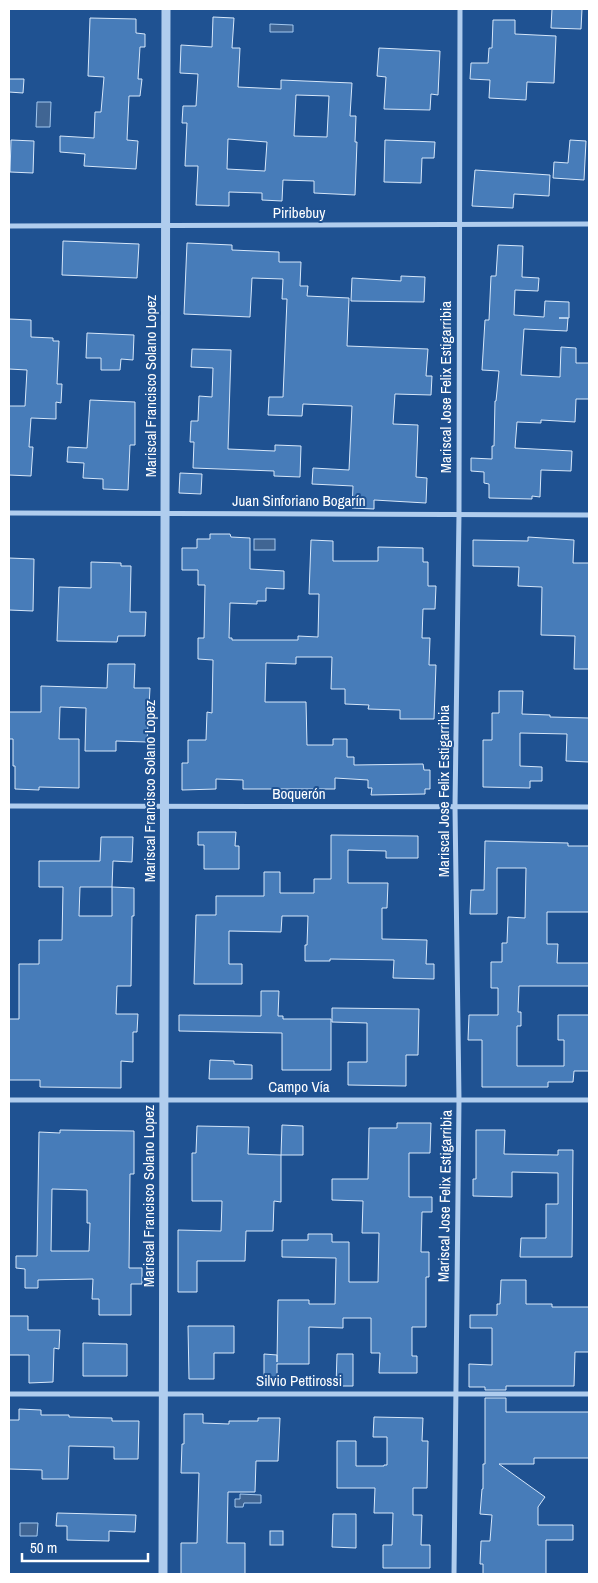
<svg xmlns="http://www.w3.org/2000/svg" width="598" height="1583" viewBox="0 0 598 1583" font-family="'Archivo Narrow',sans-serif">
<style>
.water{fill:#406593;stroke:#a3c8ef}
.building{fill:#477cb9;stroke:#d6e7fa;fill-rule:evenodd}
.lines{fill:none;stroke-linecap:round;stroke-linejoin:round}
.minor{stroke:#b0cdee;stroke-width:5}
.tertiary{stroke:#b0cdee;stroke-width:9}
.labels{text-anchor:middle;stroke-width:4;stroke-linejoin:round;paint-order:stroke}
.street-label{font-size:15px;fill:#fff;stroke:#1f5292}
</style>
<rect width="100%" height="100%" fill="#1f5292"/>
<g class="water">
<path d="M270 24 293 25V32H270Z"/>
<path d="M37 102H51L50 127H36Z"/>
<rect x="254" y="539" width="21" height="11"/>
<path d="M240 1494 261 1495V1503H244L243 1507H235V1499H240Z"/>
<path d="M20 1523H38L37 1536H20Z"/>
</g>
<g class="building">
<path d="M552 9H582L581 29 551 28Z"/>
<path d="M213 17 234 18 232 48H240L238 87 281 89V80L352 83 350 116H356L355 142H357L355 195 314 193V181L283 180 282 201 262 200V193L229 192V206L196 205 198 166H185L187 123H182L183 106H196L198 74 180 73 181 45 212 47ZM296 95 329 96 327 137 294 136ZM228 139 267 142 265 171 227 169Z"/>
<path d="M90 18 136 19V33L145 34V47H140L138 79H142L140 96H129L127 140 138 141 136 169 84 166 85 154 60 152V136L94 138 95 112H101L104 77 88 76Z"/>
<path d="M493 20H515V34L556 36 554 83 527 82 526 100 489 98 490 80 470 79 471 63H488L489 48H492Z"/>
<path d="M379 48 440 51 438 95 431 94 430 110 384 109 386 77 377 76Z"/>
<path d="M9 79H24L23 93 9 92Z"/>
<path d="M11 140 34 141 33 173 10 172Z"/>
<path d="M385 140 435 142 434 158H422L421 183 384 182Z"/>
<path d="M570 140 586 141 584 180 553 178 554 162 568 163Z"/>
<path d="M475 170 550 175 549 196 514 194 513 208 472 206Z"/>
<path d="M63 241 139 244 137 278 62 275Z"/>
<path d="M187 243 232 245V250L279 252V262H301L300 286H308L307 296 349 298 347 346 428 349 426 376H432L431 395 395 394 393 424 418 425 416 477 427 478 426 503 374 500V509L352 508 353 486 312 484 313 468 349 470 352 406 303 404 302 416 268 415 269 397H283L287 299H282L283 279 252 278 250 317 184 314Z"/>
<path d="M498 245 523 246 522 277 539 278 538 291 515 290 514 315 544 317 545 301 569 302V318H559H568L567 331 524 329 521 375 560 377 561 347 576 348V363H589V399H576L575 422 541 420V423L517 422 515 448 572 451 571 471 541 470 540 497 532 496V499L489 498V484L484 483V472L471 471V458L492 459V446H494L495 401H496L499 371 482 370 485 320H489L491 276H496Z"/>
<path d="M401 276 425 277 424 302 351 301 352 278 401 281Z"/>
<path d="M9 319 31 320V337L53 338V341H59L57 384H62L61 403 56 402V419L31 418 29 447H33L31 476 9 475V406H25L27 370 9 369Z"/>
<path d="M87 333 134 335 133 360 121 359 120 370H101V358H86Z"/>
<path d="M192 349 231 350 228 449 275 451V445L301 446 300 477 274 476V471L193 468 194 442H190L191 421H198L199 396 212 397 213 368 191 367Z"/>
<path d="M90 400 135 402V445H130L128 490 103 489V479L83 478 84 463 67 462 68 447 87 448Z"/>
<path d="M180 473 202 474 201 494 179 493Z"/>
<path d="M210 534H230L231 537 250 538V569L284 571V589L266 588V601H257V604L230 603 229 638H232V640H298V636L318 637 319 594H309L311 540 333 541V561H378V547L423 548V562H428V586H436L435 609H423L422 638H430L429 665H436L434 719H400V710L368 709 369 705 345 704V689H331L332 657H296V664L266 663 265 702H306L307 745H333V739H347V757H354V765L423 764 424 770H430V789H425V794L371 795 372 788H368V780L335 778V789H243V780L216 779V789L182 790V763H188V740H206L207 712 212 713 213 660 198 659V638H204L205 585H198V570H182V548H197V539H210Z"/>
<path d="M528 537 574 540 573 563H589V669H574L575 636 541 635 542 587 518 586 519 567 473 566V540L528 541Z"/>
<path d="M9 558 34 559 33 611 9 610Z"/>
<path d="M91 562 121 563V566H131L130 612H146L145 636H118L117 642 57 641 59 587 91 588Z"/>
<path d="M108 664H135L134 688H150L147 742 116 741V751H85L86 708 60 707 59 739H79V788L39 787V790L15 789V766H13V739H9V712H41V686L107 688Z"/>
<path d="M499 691H523L522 714 550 715V717L589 718V762L566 761 567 734 520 733V766L542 767V781H530V788L483 787V740H492V713H499Z"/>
<path d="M198 832H236L235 846H239V869H204V845H198Z"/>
<path d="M331 835 418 836V858H386V851L348 850V883H388L387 908H382V939L427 940 426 964H434V979L393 978 394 960 330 959V961H305V945H307L308 916H282L281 932 229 931V964H242V984H194L196 915H216V896H264V872H280V893H314V879H331Z"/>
<path d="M101 837H133L132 862 113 861 112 887 134 888V916H132L131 986H117L116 1014H138L137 1032H133V1062L121 1061V1088L40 1087V1080H9V1019H19V964H39V940H62L63 887H39V861H100ZM80 887H112V916H79Z"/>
<path d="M485 841 568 843V846H589V912H547V944H558L557 963H589V986H519L518 1012H521V1026H517V1066H564V1040H558V1015H589V1071H574L573 1082H548V1087H482V1040H468L469 1015H498V988H491V962H502V943H507L508 917 525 918 526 868H497V914H470L471 890H484Z"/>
<path d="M261 991H279L278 1016H283V1019H331V1070H282V1033L179 1031V1015L261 1016Z"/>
<path d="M332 1008 419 1009 418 1055H406V1086L348 1085V1062H367V1023L332 1022Z"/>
<path d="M210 1060 234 1061V1064L252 1065V1079H209Z"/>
<path d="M397 1123H431L430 1153H409V1197H432V1212H422L421 1252H429V1277H426V1327H412V1356H417V1373H379L380 1353H371V1318H343V1328L309 1327V1364H277V1383L264 1382V1354L277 1355V1362L278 1300H309V1304H335L336 1258 282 1257V1240H308V1234H332V1242H349V1282H378L379 1233H362L363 1201 332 1200V1179H368L369 1128H397Z"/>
<path d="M282 1125 303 1126V1155H281Z"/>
<path d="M197 1126 249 1127 248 1154 281 1155V1202L274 1201 273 1231H246L245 1261H197V1292H178V1230L221 1231 222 1201H192V1153H196Z"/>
<path d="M60 1130 134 1131V1174H130L129 1268H142V1284H131V1315H99V1299H92L93 1279 38 1280V1288H25V1269L16 1268V1256H37L39 1132 60 1133ZM52 1189 87 1190V1223H90L89 1251H51Z"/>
<path d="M476 1130H505L504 1154 558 1155V1150H573L572 1257H520L521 1238H546V1204H558V1173L512 1172V1197L473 1196V1179H476Z"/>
<path d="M501 1280H526V1304H552V1307H589V1352H575L574 1386H506V1390H485V1387H469V1364L492 1365V1328H470V1315H497V1304H500Z"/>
<path d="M9 1316H28V1330H60L59 1349 54 1348 53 1382 29 1383V1355H9Z"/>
<path d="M188 1326H234V1353H214V1379H189Z"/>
<path d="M83 1343 127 1344V1376H83Z"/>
<path d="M337 1354H353V1386H336Z"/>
<path d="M485 1398H506V1412H589V1458H534V1464H499L545 1497 538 1507V1525H573V1540H546V1574H483V1564H480L481 1541H490L492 1515 480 1514 482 1489H483V1464H485Z"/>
<path d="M19 1409 41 1410V1415H69V1417L112 1418V1421H139L138 1459H114V1447L69 1446 68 1479H42V1470L9 1469V1420H19Z"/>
<path d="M184 1414H203V1423L229 1424V1421H258V1418H280L278 1461H256L255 1492H228L227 1543H245V1574H181V1543H197L199 1473H181L182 1444H184Z"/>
<path d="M374 1417 423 1418 422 1441H428L427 1488H413V1515H422L421 1545H430V1568H383V1545H392L393 1513H374L375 1488H337V1441H356V1466H384V1465H387V1437H373Z"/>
<path d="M57 1513 136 1515 135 1532 109 1531V1541L67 1540V1526H56Z"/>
<path d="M333 1514H356V1548L332 1547Z"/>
<rect x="270" y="1531" width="13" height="14"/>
</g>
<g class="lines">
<g class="minor">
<path d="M9 226 589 224"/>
<path d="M9 513 589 515"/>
<path d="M9 806 589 807"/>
<path d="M9 1100H589"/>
<path d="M9 1394H589"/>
<path d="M454 1574 459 1100 455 807 459 514 460 9"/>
</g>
<path class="tertiary" d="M163 1574 166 9"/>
</g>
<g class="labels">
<g class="street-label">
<text x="299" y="218">Piribebuy</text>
<text transform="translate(151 386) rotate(-90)" y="5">Mariscal Francisco Solano Lopez</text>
<text transform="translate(446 387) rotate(-90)" y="5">Mariscal Jose Felix Estigarribia</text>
<text x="299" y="506">Juan Sinforiano Bogarín</text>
<text transform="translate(150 791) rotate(-90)" y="5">Mariscal Francisco Solano Lopez</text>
<text transform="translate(444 791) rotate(-90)" y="5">Mariscal Jose Felix Estigarribia</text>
<text x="299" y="799">Boquerón</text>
<text x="299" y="1092">Campo Vía</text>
<text transform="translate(149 1196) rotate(-90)" y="5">Mariscal Francisco Solano Lopez</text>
<text transform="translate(445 1196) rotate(-89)" y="5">Mariscal Jose Felix Estigarribia</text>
<text x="299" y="1386">Silvio Pettirossi</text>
</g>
</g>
<rect width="598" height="1583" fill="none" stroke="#ffffff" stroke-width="20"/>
<path d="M22 1553v8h126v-8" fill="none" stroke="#ffffff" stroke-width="2.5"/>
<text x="30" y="1553" font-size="15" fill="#ffffff" stroke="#1f5292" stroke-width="4" paint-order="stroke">50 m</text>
</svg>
